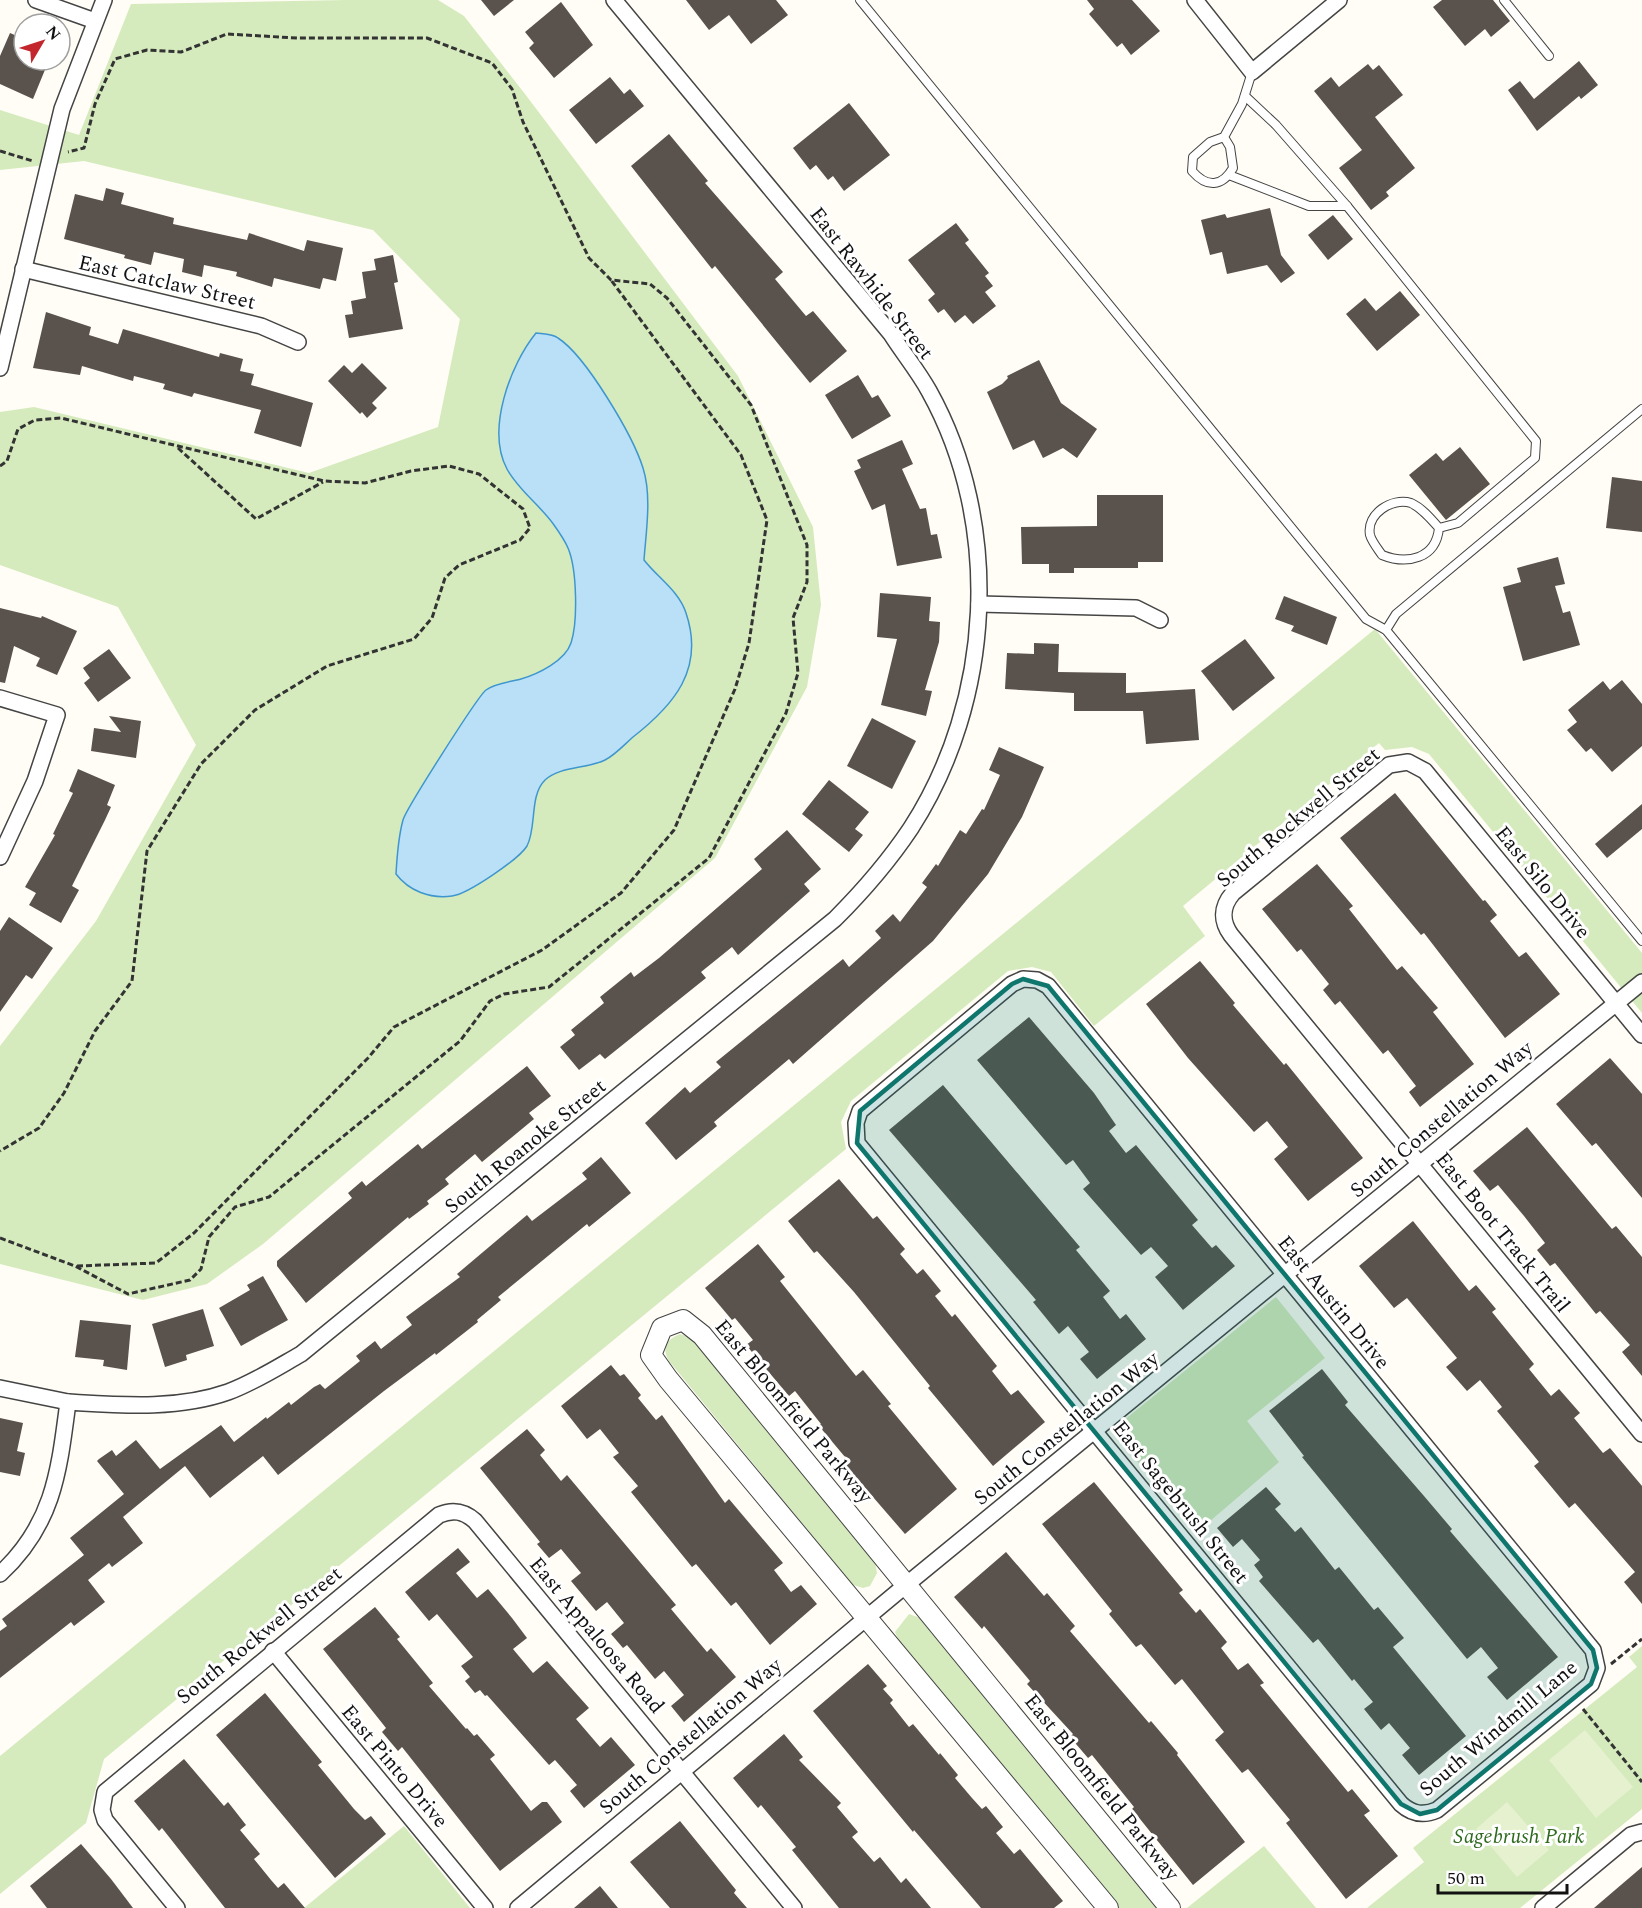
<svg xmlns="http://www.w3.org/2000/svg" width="1642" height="1908" viewBox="0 0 1642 1908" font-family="Spectral,serif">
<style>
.green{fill:#d5ebbd}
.pitch{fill:#e6f2cf}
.water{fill:#b9e0f7;stroke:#3f96cf;stroke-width:1.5}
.building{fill:#5a524d}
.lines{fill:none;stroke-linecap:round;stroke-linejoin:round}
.service-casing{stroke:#444;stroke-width:10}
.minor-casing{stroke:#444;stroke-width:18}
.tertiary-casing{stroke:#444;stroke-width:22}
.path{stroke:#333;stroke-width:3;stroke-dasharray:6 3;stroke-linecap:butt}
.service{stroke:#fff;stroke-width:8}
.minor{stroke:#fff;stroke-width:15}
.tertiary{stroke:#fff;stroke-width:20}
.marked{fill:#0f766e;fill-opacity:0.2;stroke:#0f766e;stroke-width:4.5;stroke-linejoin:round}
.labels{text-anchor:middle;stroke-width:6;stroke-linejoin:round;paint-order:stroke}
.street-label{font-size:21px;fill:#111;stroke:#fff}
.park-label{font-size:21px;font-style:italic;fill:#2f6b1f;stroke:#fff}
</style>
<rect width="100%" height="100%" fill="#fffdf5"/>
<g class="green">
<path d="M345 0H438L464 16 525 94 738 376 813 527 821 605 807 687 715 858 263 1244 207 1284 143 1300 0 1264V1046L96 921 196 745 118 607 0 565V412L34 407 309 473 438 427 460 319 373 230 84 161 0 170V110L79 135 131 4Z"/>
<path d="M1375 629 1642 953V1013L1429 754 1412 747 1385 750 1379 743 1183 906 1205 936 1094 1026 1051 972 1032 967 1008 971 851 1101 841 1122 846 1149 104 1759 86 1823 0 1894V1756Z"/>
<path d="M1276 1297 1325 1358 1247 1421 1279 1462 1195 1534 1125 1446 1118 1425Z"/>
<path d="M680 1334 692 1338 875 1563 877 1573 870 1586 863 1588 853 1585 669 1361C661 1348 667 1339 680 1334Z"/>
<path d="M909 1614 923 1619 1159 1908H1118L899 1641 895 1632Z"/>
<path d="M1642 1646V1809L1520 1908H1367L1424 1862 1413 1848 1637 1667 1629 1657Z"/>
<path d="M404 1826 470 1908H304Z"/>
<path d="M1264 1846 1316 1908H1187Z"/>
</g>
<g class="pitch">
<path d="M1585 1730 1633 1787 1596 1818 1549 1760Z"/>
<path d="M1507 1802 1549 1850 1517 1877 1476 1829Z"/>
</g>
<path class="water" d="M536 333C543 334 553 334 558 338 586 356 633 436 643 468 652 496 646 532 644 560 658 578 679 591 686 613 705 669 674 705 633 737 625 744 615 755 605 760 587 769 560 766 545 780 529 796 537 827 527 846 519 859 468 894 452 896 430 899 409 891 396 874 397 856 398 838 403 820 406 809 478 696 486 690 495 683 510 682 521 679 538 674 565 661 571 643 578 622 577 569 568 548 565 541 559 532 554 525 541 506 518 490 507 469 486 430 510 365 536 333Z"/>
<g class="building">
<path d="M481 0H514L494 16Z"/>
<path d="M686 0H776L788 15 751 44 729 15 709 30Z"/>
<path d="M1087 0H1132L1160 31 1131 55 1122 43 1117 47 1089 14 1094 9Z"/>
<path d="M1442 0H1493L1510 21 1491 37 1485 29 1465 46 1433 7Z"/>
<path d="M561 2 593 45 554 78 529 48 534 43 525 32Z"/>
<path d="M10 33 24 39V60H49L33 99 0 84V56Z"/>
<path d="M1579 61 1598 85 1581 99 1579 96 1537 131 1508 90 1520 81 1534 99Z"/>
<path d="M1368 64 1373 70 1379 65 1403 95 1375 117 1415 168 1386 192 1389 196 1371 210 1339 168 1362 150 1314 91 1331 77 1339 87Z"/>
<path d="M610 77 624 94 630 89 644 106 596 144 569 110Z"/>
<path d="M849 103 890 155 844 191 833 176 828 180 816 165 810 170 793 148Z"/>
<path d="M669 134 708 181 705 183 783 272 775 279 806 316 813 311 847 351 810 383 715 266 712 269 631 166Z"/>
<path d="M106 188 124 193 121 204 174 218 173 224 247 240 249 233 304 251 307 240 343 248 336 281 323 278 320 289 274 278 272 287 236 276 237 272 204 265 202 277 182 272 184 259 154 252 151 265 124 258 125 255 64 239 75 194 103 201Z"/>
<path d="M1270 208 1281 255 1295 273 1281 283 1267 265 1227 274 1222 252 1210 255 1201 220 1225 214 1227 218Z"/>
<path d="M1333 215 1353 239 1328 260 1308 235Z"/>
<path d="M956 223 969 240 965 243 989 273 985 276 993 286 985 292 996 306 973 324 965 315 955 323 944 309 938 313 928 300 935 294 908 260Z"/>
<path d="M393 255 398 282 394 283 403 329 349 338 345 315 353 314 351 301 366 298 362 272 376 270 374 259Z"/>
<path d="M1400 291 1420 315 1377 351 1346 314 1365 298 1376 311Z"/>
<path d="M46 312 91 327 89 335 118 344 123 329 219 357 220 353 243 359 240 371 254 374 251 385 313 403 301 447 254 433 261 410 194 393 192 397 163 389 165 384 134 376 133 381 82 366 80 375 33 368Z"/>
<path d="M1039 360 1061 403 1097 429 1077 458 1063 448 1043 458 1034 440 1013 450 987 392 1002 384 1008 378 1007 376Z"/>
<path d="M362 363 387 388 372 403 377 408 367 418 362 412 360 414 328 381 344 365 352 373Z"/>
<path d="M858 375 872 398 878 395 891 416 852 439 825 395Z"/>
<path d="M902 440 913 464 902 469 920 509 926 508 931 535 937 534 942 558 897 566 885 504 872 510 854 471 861 468 857 460Z"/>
<path d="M1460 447 1490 484 1446 520 1409 475 1436 453 1443 461Z"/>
<path d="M1612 477 1642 481V532L1606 528Z"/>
<path d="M1097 495H1163V562H1138V568H1074V573H1049V564H1022L1021 527 1097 526Z"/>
<path d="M1558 557 1565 584 1555 586 1563 613 1570 611 1580 645 1523 661 1503 587 1521 582 1517 568Z"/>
<path d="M880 593 931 597 929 621 940 622 939 642 925 690 932 691 926 716 881 705 897 639 877 637Z"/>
<path d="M1284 596 1337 617 1327 645 1291 631 1294 626 1275 619Z"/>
<path d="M0 608 41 618 42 616 77 631 57 675 36 666 40 658 14 646 5 683 0 682Z"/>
<path d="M1245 639 1275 678 1233 711 1201 671Z"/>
<path d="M1034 643 1059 644 1058 672 1126 673V693L1195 689 1199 740 1146 744 1143 711H1074V693L1005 689 1007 653 1034 654Z"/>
<path d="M109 649 131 678 98 702 84 683 90 678 83 668Z"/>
<path d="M1622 680 1642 704V746L1612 772 1591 748 1586 752 1567 730 1577 722 1568 710 1603 681 1610 690Z"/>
<path d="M109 716 141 721 136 758 91 751 94 728 121 732Z"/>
<path d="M872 718 916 741 892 789 847 766Z"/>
<path d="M999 747 1044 767 1022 817 988 874 933 941 793 1064 789 1059 714 1122 717 1126 676 1160 645 1123 685 1087 690 1093 721 1067 716 1062 843 959 849 967 881 938 875 931 893 914 900 922 927 887 922 883 936 864 938 866 960 830 966 834 982 809 984 810 1000 775 989 770Z"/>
<path d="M78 769 115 785 107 805 111 807 105 820 72 886 79 890 61 923 29 905 36 893 25 887 55 835 53 834 73 793 69 791Z"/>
<path d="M829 780 869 812 855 829 863 835 849 852 802 814Z"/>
<path d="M1395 793 1483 901 1485 900 1497 915 1490 921 1519 957 1526 952 1560 994 1505 1038 1424 933 1421 935 1340 838Z"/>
<path d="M1642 804V829L1607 858 1595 844Z"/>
<path d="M787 830 821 869 804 884 810 891 738 955 732 947 701 972 706 978 605 1059 600 1054 579 1070 560 1047 575 1035 571 1030 604 1003 600 997 631 972 634 977 659 958 762 869 754 859Z"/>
<path d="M1317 864 1353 906 1349 909 1397 970 1402 966 1438 1008 1433 1012 1474 1064 1420 1107 1409 1092 1416 1086 1388 1050 1383 1054 1340 1001 1335 1005 1323 990 1329 984 1301 949 1297 952 1262 909Z"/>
<path d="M9 917 53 948 32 979 26 975 0 1012V931Z"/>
<path d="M1200 961 1235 1003 1233 1005 1284 1065 1286 1063 1363 1158 1308 1201 1274 1159 1288 1147 1267 1121 1254 1132 1188 1058 1146 1004Z"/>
<path d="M1029 1017 1094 1093 1116 1125 1109 1131 1126 1153 1136 1145 1198 1220 1192 1225 1212 1248 1216 1245 1235 1266 1183 1310 1155 1277 1168 1266 1151 1247 1141 1255 1083 1189 1090 1183 1073 1160 1066 1165 977 1060Z"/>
<path d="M1610 1058 1642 1094V1198L1596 1143 1592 1146 1556 1104Z"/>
<path d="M527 1066 551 1096 529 1113 534 1119 482 1162 475 1154 445 1179 449 1184 427 1201 429 1204 409 1219 408 1217 306 1303 277 1266V1261L352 1198 348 1193 362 1181 366 1186 418 1144 422 1149Z"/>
<path d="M943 1085 1080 1247 1076 1250 1110 1291 1103 1297 1120 1319 1126 1314 1146 1339 1097 1379 1080 1359 1089 1352 1068 1326 1059 1334 1033 1302 1036 1300 889 1130Z"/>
<path d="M1527 1127 1612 1229 1616 1226 1642 1257V1376L1622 1352 1630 1345 1600 1311 1596 1314 1555 1263 1550 1266 1537 1250 1545 1243 1524 1216 1498 1185 1490 1191 1473 1171Z"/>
<path d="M601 1157 631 1193 589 1227 587 1224 498 1297 501 1300 477 1320 478 1322 436 1355 435 1353 384 1391 278 1475 263 1456 210 1498 185 1466 123 1517 143 1543 112 1567 109 1563 88 1580 105 1602 74 1626 71 1622 0 1678V1631L7 1626 2 1619 84 1555 70 1538 124 1494 97 1461 99 1459 112 1450 116 1456 136 1440 160 1469 221 1425 234 1442 266 1417 267 1419 289 1402 291 1405 314 1387 320 1384 325 1389 360 1361 356 1356 375 1341 381 1349 412 1325 406 1317 460 1277 457 1274 527 1215 532 1221 587 1179 582 1173Z"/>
<path d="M839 1179 873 1219 877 1216 905 1249 900 1254 917 1274 923 1269 941 1291 935 1296 952 1317 955 1314 997 1366 992 1371 1011 1395 1018 1390 1045 1422 993 1466 928 1388 930 1386 854 1292 817 1251 814 1253 788 1221Z"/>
<path d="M1413 1221 1469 1291 1476 1285 1496 1309 1492 1312 1534 1364 1529 1369 1551 1396 1559 1389 1580 1413 1574 1418 1603 1453 1610 1448 1642 1486V1604L1624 1582 1635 1572 1575 1503 1569 1508 1534 1466 1539 1462 1497 1411 1502 1407 1480 1380 1467 1391 1446 1367 1457 1358 1407 1298 1394 1308 1359 1266Z"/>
<path d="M758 1244 785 1277 780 1281 856 1376 863 1370 891 1404 888 1406 957 1489 905 1534 841 1460 845 1457 819 1426 821 1424 795 1391 789 1396 746 1345 753 1340 735 1318 732 1320 705 1288Z"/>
<path d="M263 1276 288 1320 241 1346 219 1308 250 1290 247 1285Z"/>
<path d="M203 1309 214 1346 186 1355 187 1360 165 1367 152 1324Z"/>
<path d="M80 1320 131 1325 127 1370 103 1366 104 1360 75 1357Z"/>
<path d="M611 1365 620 1376 624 1374 641 1395 638 1398 656 1420 662 1415 725 1503 729 1499 783 1563 774 1570 791 1592 801 1585 817 1604 770 1645 736 1602 731 1606 696 1564 692 1567 631 1492 638 1486 613 1457 619 1453 600 1429 587 1439 561 1406Z"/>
<path d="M1322 1369 1348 1402 1345 1405 1424 1496 1452 1529 1450 1531 1558 1657 1507 1700 1487 1677 1498 1668 1481 1647 1467 1659 1302 1457 1304 1456 1269 1411Z"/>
<path d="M0 1418 23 1423 17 1451 25 1453 20 1476 0 1472Z"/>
<path d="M527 1429 545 1450 540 1455 561 1481 567 1475 676 1605 671 1609 707 1652 711 1648 736 1677 684 1722 671 1706 684 1695 664 1671 655 1679 627 1645 623 1648 611 1634 624 1623 607 1602 596 1611 571 1581 581 1573 561 1549 549 1558 537 1544 540 1542 480 1468Z"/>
<path d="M1094 1482 1183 1590 1179 1593 1196 1613 1200 1609 1227 1642 1221 1648 1238 1670 1248 1663 1264 1683 1260 1685 1348 1792 1352 1789 1370 1811 1364 1815 1398 1856 1346 1899 1286 1823 1290 1820 1248 1769 1242 1773 1215 1740 1224 1732 1182 1679 1175 1685 1141 1644 1136 1647 1109 1614 1112 1611 1042 1524Z"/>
<path d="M1266 1487 1281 1504 1275 1509 1295 1532 1301 1527 1335 1570 1339 1567 1374 1610 1378 1607 1404 1638 1393 1647 1466 1736 1419 1775 1402 1755 1410 1748 1389 1723 1381 1730 1364 1709 1373 1702 1354 1679 1352 1681 1318 1639 1313 1643 1259 1581 1263 1577 1254 1565 1260 1560 1242 1539 1233 1547 1217 1528Z"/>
<path d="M458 1548 470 1562 456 1573 477 1598 488 1589 512 1618 527 1638 513 1649 533 1673 547 1661 589 1708 576 1719 600 1747 611 1737 635 1765 584 1808 570 1791 577 1785 555 1760 549 1765 487 1695 485 1696 480 1690 475 1693 465 1681 470 1677 461 1666 473 1657 437 1614 429 1621 405 1592Z"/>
<path d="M1006 1552 1044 1596 1047 1593 1075 1626 1070 1631 1149 1723 1151 1721 1178 1753 1177 1755 1245 1842 1193 1885 1132 1809 1134 1807 1092 1755 1088 1758 1070 1737 1073 1734 1027 1684 1030 1681 984 1626 982 1629 954 1597Z"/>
<path d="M375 1607 400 1637 397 1639 433 1683 429 1686 466 1729 467 1728 474 1736 477 1734 495 1755 490 1759 531 1811 542 1802H547L562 1822 500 1871 402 1747 398 1751 382 1732 386 1728 323 1649Z"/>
<path d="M868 1664 887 1686 883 1689 893 1700 890 1703 909 1727 913 1724 939 1755 940 1753 958 1775 955 1778 972 1798 982 1809 986 1806 1003 1827 996 1833 1014 1854 1020 1849 1063 1901 1054 1908H981L914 1830 913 1832 813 1711Z"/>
<path d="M265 1693 322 1762 318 1765 354 1809 365 1820 371 1816 386 1834 335 1878 216 1735Z"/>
<path d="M784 1734 803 1757 799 1760 841 1803 837 1807 858 1832 852 1837 874 1862 880 1857 901 1883 906 1878 931 1908H839L792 1850 796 1847 761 1805 758 1808 733 1778Z"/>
<path d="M184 1759 224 1806 228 1802 246 1825 240 1830 260 1854 254 1859 271 1880 278 1888 284 1883 305 1908H225L162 1828 159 1831 134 1801Z"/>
<path d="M680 1821 736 1890 734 1893 747 1908H670L630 1862Z"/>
<path d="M81 1844 111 1879 133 1908H47L30 1886Z"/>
<path d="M1642 1867V1908H1594Z"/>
<path d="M600 1886 618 1908H574Z"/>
</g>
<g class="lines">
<g class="service-casing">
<g id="service">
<path d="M860 0 1366 619 1386 630 1642 941"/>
<path d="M1504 0 1549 56"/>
<path d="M1245 96 1276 125 1347 206 1536 441 1535 458 1458 523 1439 528C1431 519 1422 508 1411 503 1392 497 1366 514 1370 535 1372 542 1378 549 1382 555 1407 565 1436 559 1439 528"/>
<path d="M1224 137 1230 147 1233 168C1222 187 1207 188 1192 171L1193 157 1210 142 1224 137 1242 104 1252 72"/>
<path d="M1229 175 1309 206H1347"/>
<path d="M1386 630 1396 614 1642 409"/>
</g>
</g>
<g class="minor-casing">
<g id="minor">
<path d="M36 0 95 21"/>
<path d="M1195 0 1252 72 1339 0"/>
<path d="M23 269 261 326 298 342"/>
<path d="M0 368 62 109 104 0"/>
<path d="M979 604 1136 608 1160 620"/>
<path d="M0 698 57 715 35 781 0 857"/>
<path d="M1023 979 1037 980 1048 986 1593 1650 1597 1668 1591 1684 1437 1810C1423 1816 1412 1814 1401 1804L857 1143 856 1123 860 1111 1012 984Z"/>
<path d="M1642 1035 1425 771 1408 762 1389 765 1233 893C1221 907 1221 921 1231 935L1642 1434"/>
<path d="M0 1388 68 1402"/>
<path d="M0 1574C54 1524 59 1471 68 1402 120 1405 177 1410 228 1392 253 1383 278 1367 301 1354L835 919C863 891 889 861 911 828 993 701 1003 524 929 391 918 371 903 353 891 334L614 0"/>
<path d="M273 1651 485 1908"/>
<path d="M177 1908 105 1820 102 1810 105 1792 439 1515C453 1509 464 1511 475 1521L794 1908"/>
<path d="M518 1908 906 1585 1642 982"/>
<path d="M1543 1908 1631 1835 1642 1832"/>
</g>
</g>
<g class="tertiary-casing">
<path id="tertiary" d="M1108 1908 668 1379 651 1355 662 1328 683 1320 702 1335 1170 1908"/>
</g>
<g class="path">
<path d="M0 151 33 161"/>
<path d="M178 448 256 519 323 482"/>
<path d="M0 466 7 461 18 429 35 420 61 418 324 481 365 483 411 471 449 466 479 474 523 509 530 528 520 540 459 565 445 578 432 618 414 639 327 666 255 710 201 764 147 851 132 981 95 1031 64 1093 39 1128 0 1151"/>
<path d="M0 1238 75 1266 128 1294 190 1280 201 1269 209 1237 235 1207 269 1197 460 1041 490 1001 504 994 549 987 709 858 786 713 798 673 793 618 807 582V545L751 405 667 298 650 284 611 280 589 258 523 122 512 89 492 63 427 38H297L227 34 181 52 147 50 115 59 95 104 84 148 68 152"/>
<path d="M77 1266 156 1263 194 1233 368 1058 394 1027 542 950 621 893 674 830 735 689 749 643 767 520 741 455 611 280"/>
<path d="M1611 1664 1642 1639"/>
<path d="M1583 1709 1642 1782"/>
</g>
<use href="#service" class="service"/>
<use href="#minor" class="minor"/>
<use href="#tertiary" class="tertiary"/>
</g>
<path class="marked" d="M1023 979 1048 986 1593 1650 1597 1668 1591 1684 1437 1810 1420 1814 1401 1804 857 1143 860 1111 1012 984Z"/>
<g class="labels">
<g class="street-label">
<text transform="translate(167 282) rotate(13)" y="7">East Catclaw Street</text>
<text transform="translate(872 283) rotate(52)" y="7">East Rawhide Street</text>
<text transform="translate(1298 817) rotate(-40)" y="7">South Rockwell Street</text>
<text transform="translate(1543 882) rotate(51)" y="7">East Silo Drive</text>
<text transform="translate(1441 1119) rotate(-40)" y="7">South Constellation Way</text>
<text transform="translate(525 1146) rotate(-39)" y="7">South Roanoke Street</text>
<text transform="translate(1503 1232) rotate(51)" y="7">East Boot Track Trail</text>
<text transform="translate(1334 1302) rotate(51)" y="7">East Austin Drive</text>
<text transform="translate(794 1411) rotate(50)" y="7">East Bloomfield Parkway</text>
<text transform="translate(1066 1428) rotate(-39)" y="7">South Constellation Way</text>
<text transform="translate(1181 1502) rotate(51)" y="7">East Sagebrush Street</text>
<text transform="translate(259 1635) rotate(-39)" y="7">South Rockwell Street</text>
<text transform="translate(597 1635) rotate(50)" y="7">East Appaloosa Road</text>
<text transform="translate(1498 1728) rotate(-40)" y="7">South Windmill Lane</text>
<text transform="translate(690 1736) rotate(-40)" y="7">South Constellation Way</text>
<text transform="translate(395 1766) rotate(50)" y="7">East Pinto Drive</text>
<text transform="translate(1102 1787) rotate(51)" y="7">East Bloomfield Parkway</text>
</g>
<g class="park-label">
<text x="1519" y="1843">Sagebrush Park</text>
</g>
</g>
<g transform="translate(42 42) rotate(51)"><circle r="28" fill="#ffffff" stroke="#a0a0a0" stroke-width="1.5"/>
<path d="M0-4.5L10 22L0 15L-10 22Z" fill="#c4262e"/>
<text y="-9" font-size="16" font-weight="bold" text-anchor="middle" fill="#111111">N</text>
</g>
<path d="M1438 1884v9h129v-9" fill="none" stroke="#111111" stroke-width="3"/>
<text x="1447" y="1884" font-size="18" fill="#111111" stroke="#ffffff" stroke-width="4.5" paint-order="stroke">50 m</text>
</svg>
